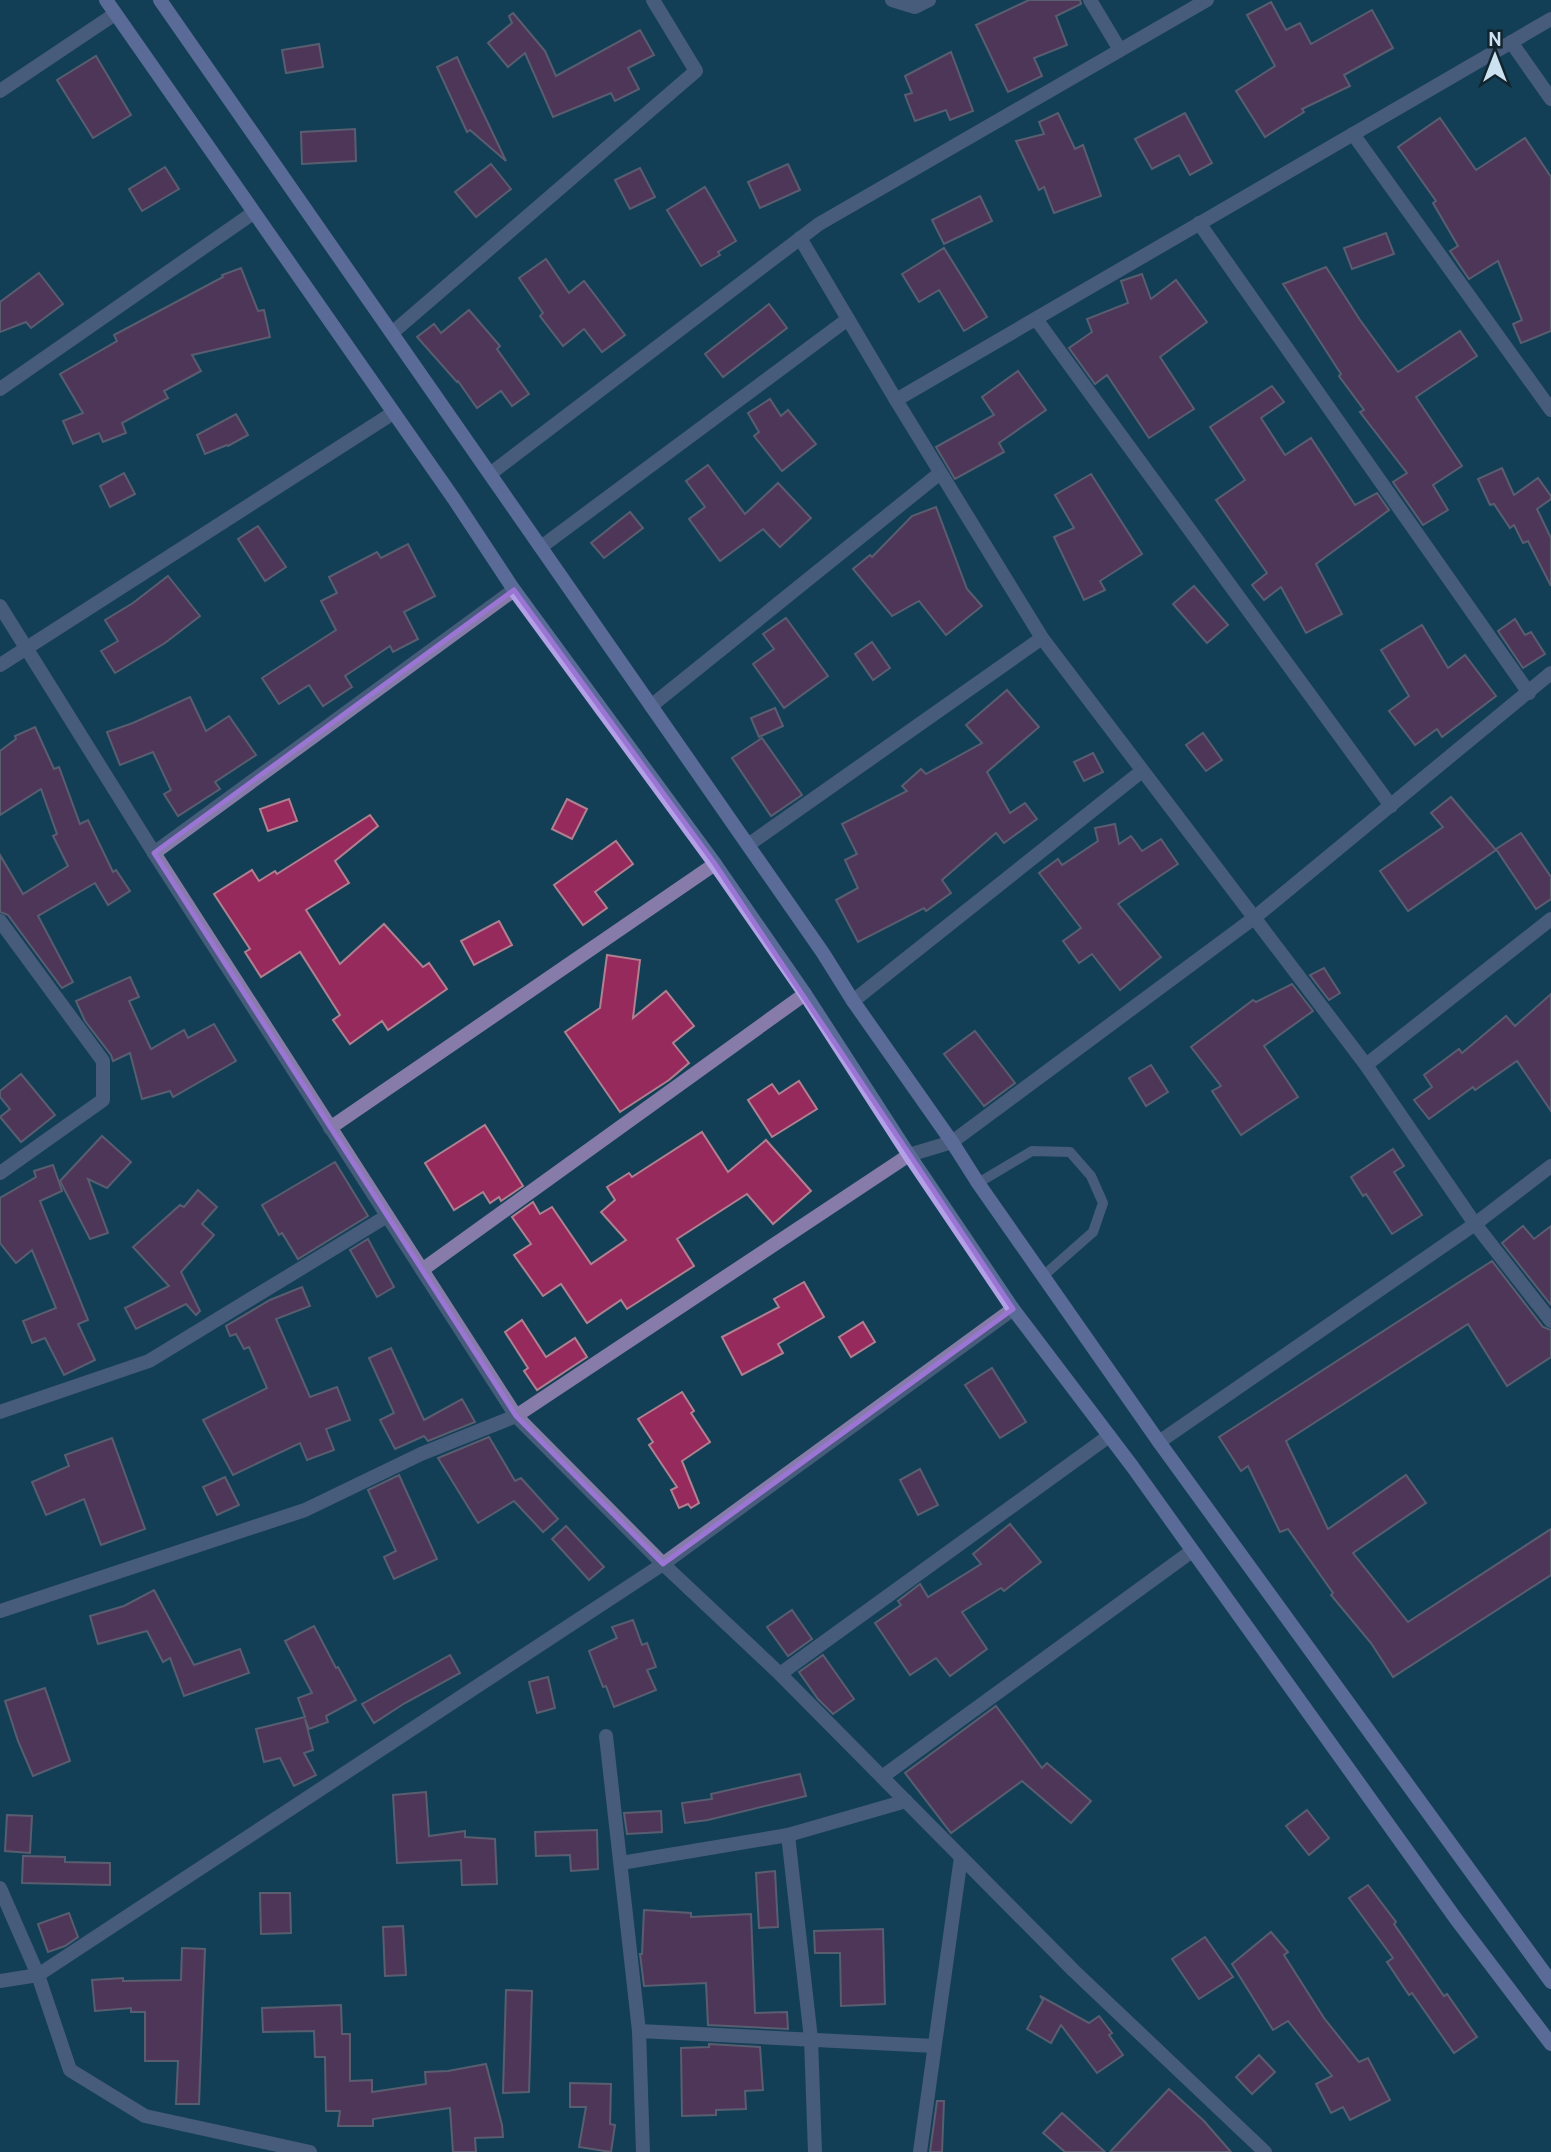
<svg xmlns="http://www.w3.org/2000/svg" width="1551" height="2152" viewBox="0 0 1551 2152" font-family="Cabin,sans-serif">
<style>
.building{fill:#962a5c;stroke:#af8090;stroke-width:2}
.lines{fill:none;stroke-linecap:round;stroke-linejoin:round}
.service{stroke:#877ca9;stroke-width:10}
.minor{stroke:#877ca9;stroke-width:14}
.secondary{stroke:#b3a0e7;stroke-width:14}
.marked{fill:none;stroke:#9b75d3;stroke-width:5;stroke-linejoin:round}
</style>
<rect width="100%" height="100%" fill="#133f56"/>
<g class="building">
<path d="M1029 0H1080L1081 4 1056 16 1067 45 1034 58 1042 76 1008 92 976 25Z"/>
<path d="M1271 2 1286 30 1300 23 1311 44 1372 10 1393 48 1344 75 1350 86 1302 109 1304 112 1265 137 1236 91 1275 66 1247 15Z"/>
<path d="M513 13 545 51 556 76 640 30 654 55 628 68 639 89 615 101 611 93 553 117 525 53 508 67 488 43 512 23 509 16Z"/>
<path d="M319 44 323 67 286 73 282 50Z"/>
<path d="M951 52 973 111 950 120 946 110 915 121 905 95 912 93 905 76Z"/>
<path d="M96 56 131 115 93 138 57 80Z"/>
<path d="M457 57 466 77 506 161 470 130 467 132 437 67Z"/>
<path d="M1058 113 1075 149 1083 145 1101 196 1054 213 1044 187 1039 190 1016 141 1044 134 1039 122Z"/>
<path d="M1185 113 1212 163 1190 175 1179 155 1152 169 1135 139Z"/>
<path d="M1440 118 1476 170 1525 138 1551 177V331L1521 343 1513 324 1522 320 1498 261 1469 279 1450 251 1458 246 1433 203 1436 201 1398 147Z"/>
<path d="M355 129 356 161 302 164 301 132Z"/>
<path d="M491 164 511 189 476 217 455 192Z"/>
<path d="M788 164 800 190 760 208 748 182Z"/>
<path d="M165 167 179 189 142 211 129 189Z"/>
<path d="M640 168 655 197 630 209 615 180Z"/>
<path d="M705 187 736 241 718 252 720 255 701 266 667 210Z"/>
<path d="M980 196 992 221 944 244 932 220Z"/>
<path d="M1386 233 1394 254 1352 269 1344 248Z"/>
<path d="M944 248 987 317 964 331 939 290 919 302 902 274Z"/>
<path d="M546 259 569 293 584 281 625 335 602 352 584 329 563 346 540 316 543 313 519 278Z"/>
<path d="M1326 267 1360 320 1398 372 1460 331 1477 356 1416 397 1462 466 1433 485 1448 510 1423 525 1393 482 1407 473 1360 412 1364 410 1339 376 1341 374 1283 284Z"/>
<path d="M241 268 258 311 264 310 270 337 192 355 201 371 164 391 168 398 122 423 126 433 103 442 99 433 73 444 63 421 83 413 60 374 117 341 114 335 223 277 222 275Z"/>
<path d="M39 273 63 304 31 328 26 322 0 332V302Z"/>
<path d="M1142 274 1151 299 1176 280 1207 322 1160 357 1194 409 1149 438 1107 375 1095 384 1069 348 1092 332 1087 319 1128 303 1121 281Z"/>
<path d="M769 304 787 328 723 377 705 354Z"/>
<path d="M469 310 500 346 497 349 529 394 512 406 501 391 477 408 458 381 457 382 417 337 434 324 441 333Z"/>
<path d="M1018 371 1046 410 999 443 1004 452 955 479 936 447 994 415 982 397Z"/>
<path d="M1272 386 1284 402 1261 418 1285 455 1311 438 1355 505 1377 493 1389 510 1316 564 1342 614 1306 633 1281 587 1264 600 1252 585 1267 573 1216 500 1245 480 1210 427Z"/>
<path d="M770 399 781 416 788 410 816 444 782 471 754 436 759 432 748 413Z"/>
<path d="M236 414 248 435 228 446 227 445 205 454 197 435Z"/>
<path d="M708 465 745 514 778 483 811 518 780 547 763 529 720 561 689 519 705 507 686 481Z"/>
<path d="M1502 468 1514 495 1538 478 1551 496V499L1537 509 1551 538V586L1528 541 1523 543 1514 525 1510 528 1494 504 1490 505 1478 479Z"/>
<path d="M124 473 135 494 110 507 100 486Z"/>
<path d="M1091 474 1142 554 1100 581 1105 590 1084 600 1054 537 1074 528 1055 495Z"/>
<path d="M936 507 967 589 982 606 946 635 919 601 892 616 853 569 870 555 872 557 912 516Z"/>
<path d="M630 512 643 528 604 558 591 543Z"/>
<path d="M258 526 286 567 265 581 238 539Z"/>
<path d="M408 544 435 596 404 612 418 639 393 652 390 646 345 676 352 687 323 706 309 685 279 704 262 678 336 630 321 601 337 593 329 577 377 552 381 558Z"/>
<path d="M168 576 200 616 165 643 115 673 101 651 118 641 105 620 133 603Z"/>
<path d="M1194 586 1228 625 1207 643 1173 604Z"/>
<path d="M786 618 828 676 784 708 753 664 774 649 763 634Z"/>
<path d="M1515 619 1525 635 1531 632 1545 654 1523 668 1498 631Z"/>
<path d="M1422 625 1448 668 1465 655 1496 696 1442 737 1437 729 1415 745 1389 711 1409 696 1381 650Z"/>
<path d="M872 642 890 668 873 680 855 654Z"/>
<path d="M1007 690 1039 727 987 772 1010 813 1025 803 1037 819 1004 843 996 833 942 880 951 893 926 911 924 908 858 942 836 900 858 888 845 860 857 854 842 824 907 791 902 786 921 769 926 774 982 743 966 725Z"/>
<path d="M190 697 206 731 229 716 256 755 215 782 220 789 178 816 164 794 171 790 153 752 120 765 107 732 133 723Z"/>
<path d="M775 708 783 726 759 737 751 718Z"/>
<path d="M35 727 54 769 59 767 80 824 88 820 113 872 116 870 130 891 108 905 95 883 38 916 73 982 62 988 8 915 0 912V855L23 894 68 866 53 836 57 834 41 789 0 815V751L16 739 15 736Z"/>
<path d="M1203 733 1222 760 1206 771 1186 745Z"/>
<path d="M762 738 802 795 771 816 732 758Z"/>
<path d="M1093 753 1103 772 1084 781 1074 762Z"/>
<path d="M1451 797 1496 850 1408 911 1380 871 1443 827 1431 813Z"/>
<path d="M289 799 297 821 268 831 260 809Z"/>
<path d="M567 799 587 809 572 839 552 829Z"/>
<path d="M370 815 378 826 335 861 349 883 306 910 340 964 384 924 423 967 429 963 447 989 388 1030 382 1021 350 1044 333 1020 340 1015 300 952 261 977 245 952 250 949 214 894 252 870 259 881 275 871 277 874Z"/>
<path d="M1115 824 1119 844 1131 836 1142 851 1161 839 1178 864 1118 904 1161 957 1120 990 1092 954 1079 963 1063 941 1081 928 1039 873 1058 859 1062 865 1098 841 1095 828Z"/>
<path d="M1521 833 1551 877V899L1536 909 1496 849Z"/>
<path d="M616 841 633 864 595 892 607 908 583 925 554 885Z"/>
<path d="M499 921 512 945 474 965 461 941Z"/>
<path d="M607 955 640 960 633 1018 666 991 694 1026 673 1043 689 1063 669 1080 620 1112 565 1032 600 1008Z"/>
<path d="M1324 968 1340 993 1329 1000 1310 975Z"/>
<path d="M130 977 139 997 129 1001 151 1049 184 1030 188 1038 214 1024 236 1061 173 1097 170 1091 142 1099 130 1053 113 1061 111 1055 85 1021 76 1001Z"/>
<path d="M1292 984 1313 1011 1264 1046 1298 1097 1241 1135 1212 1091 1221 1086 1191 1047 1253 1000 1256 1002Z"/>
<path d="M1551 994V1111L1517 1061 1475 1090 1473 1087 1429 1119 1414 1100 1432 1087 1424 1075 1459 1049 1462 1053 1506 1016 1515 1026Z"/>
<path d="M975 1031 1015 1083 984 1106 944 1054Z"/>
<path d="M1151 1065 1168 1092 1146 1106 1129 1078Z"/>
<path d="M21 1074 55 1115 21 1142 0 1117 10 1109 0 1097V1091Z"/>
<path d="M799 1081 817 1109 772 1137 748 1100 772 1084 779 1094Z"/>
<path d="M485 1125 523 1186 501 1201 499 1197 490 1203 483 1192 454 1210 425 1163Z"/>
<path d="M702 1132 728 1172 766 1140 811 1191 773 1224 747 1194 677 1239 694 1266 627 1309 621 1300 587 1323 561 1284 543 1296 514 1255 531 1244 512 1217 533 1202 540 1214 552 1207 591 1264 626 1240 601 1212 615 1200 607 1187 629 1173 632 1177Z"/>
<path d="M102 1136 131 1162 107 1188 88 1179 108 1233 90 1239 60 1181Z"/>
<path d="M1393 1149 1404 1166 1394 1172 1422 1215 1392 1234 1366 1194 1363 1196 1351 1177Z"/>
<path d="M335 1162 368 1216 298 1259 282 1233 279 1235 262 1205Z"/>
<path d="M53 1165 62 1191 40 1201 88 1320 78 1324 95 1360 64 1375 45 1338 32 1343 23 1321 56 1308 32 1250 16 1263 0 1243V1198L36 1177 34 1171Z"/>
<path d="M198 1190 217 1207 202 1224 214 1235 181 1272 200 1311 196 1315 186 1304 136 1329 125 1308 169 1286 133 1247 180 1205 184 1207Z"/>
<path d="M1523 1226 1534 1239 1551 1226V1305L1502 1243Z"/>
<path d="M368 1239 394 1287 377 1297 350 1250Z"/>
<path d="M1492 1261 1543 1327 1551 1330V1357L1507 1386 1468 1324 1286 1441 1328 1529 1406 1475 1426 1503 1353 1553 1408 1622 1551 1529V1575L1393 1677 1371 1643 1331 1595 1333 1593 1288 1529 1280 1532 1248 1466 1241 1471 1219 1437Z"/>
<path d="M804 1282 824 1317 778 1344 783 1353 742 1375 722 1337 779 1307 774 1299Z"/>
<path d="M302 1287 310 1306 276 1319 310 1397 337 1387 350 1420 326 1429 334 1450 307 1460 300 1443 233 1475 203 1420 267 1388 249 1347 244 1349 236 1334 230 1336 226 1326 270 1300Z"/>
<path d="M522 1320 546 1357 575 1338 587 1357 537 1390 524 1371 528 1368 505 1332Z"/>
<path d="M863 1322 875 1342 851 1357 839 1337Z"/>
<path d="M391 1348 424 1420 462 1399 475 1422 428 1441 424 1436 395 1449 380 1420 394 1413 369 1358Z"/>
<path d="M992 1368 1026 1422 1000 1438 965 1385Z"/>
<path d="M682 1392 694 1411 691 1413 710 1442 682 1461 699 1503 691 1508 688 1504 679 1508 671 1490 677 1487 649 1445 653 1442 638 1419Z"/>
<path d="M489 1437 515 1481 521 1478 558 1519 543 1532 514 1501 478 1523 438 1458Z"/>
<path d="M112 1438 145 1529 101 1545 84 1499 46 1515 32 1482 69 1466 65 1455Z"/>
<path d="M920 1469 938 1505 918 1515 900 1480Z"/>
<path d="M399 1475 437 1559 394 1579 384 1557 396 1551 368 1490Z"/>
<path d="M225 1477 239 1505 217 1515 203 1487Z"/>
<path d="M1010 1524 1041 1562 1004 1591 1001 1588 962 1612 987 1649 950 1676 936 1658 910 1675 875 1623 901 1605 898 1601 920 1584 928 1597 981 1564 973 1554Z"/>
<path d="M566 1526 604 1567 589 1580 552 1539Z"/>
<path d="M154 1590 194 1665 240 1649 249 1673 184 1696 170 1658 163 1662 147 1631 98 1644 90 1616 124 1606Z"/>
<path d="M792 1610 812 1639 788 1656 767 1627Z"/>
<path d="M633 1620 642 1645 647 1643 656 1667 647 1670 656 1690 614 1707 606 1686 603 1687 589 1651 617 1638 612 1627Z"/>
<path d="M314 1626 336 1668 338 1667 356 1700 326 1716 328 1722 309 1729 305 1719 313 1750 304 1753 316 1775 294 1786 280 1758 264 1762 256 1729 305 1717 298 1698 312 1693 285 1641Z"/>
<path d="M450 1655 460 1673 405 1703 374 1723 362 1704Z"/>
<path d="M823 1655 854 1699 833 1714 818 1699 799 1672Z"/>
<path d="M548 1677 555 1708 537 1713 529 1682Z"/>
<path d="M45 1688 70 1761 33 1776 18 1741 5 1701Z"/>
<path d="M996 1706 1042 1768 1047 1763 1091 1801 1071 1823 1022 1781 951 1833 905 1773Z"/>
<path d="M800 1774 806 1796 708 1820 685 1823 682 1803 712 1799 711 1794Z"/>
<path d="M426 1792 429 1836 465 1831V1837L495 1839 497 1884 462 1885 461 1860 397 1863 393 1795Z"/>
<path d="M1307 1810 1329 1838 1309 1855 1286 1826Z"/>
<path d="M661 1811 662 1832 627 1834 624 1813Z"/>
<path d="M7 1815 32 1816 30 1853 5 1851Z"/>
<path d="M597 1830 598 1869 571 1871 570 1855 536 1856 535 1832Z"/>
<path d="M23 1856 65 1857V1862L110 1863V1885L22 1883Z"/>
<path d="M775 1871 778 1927 759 1928 756 1873Z"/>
<path d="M1368 1885 1396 1922 1394 1924 1444 1996 1447 1994 1477 2037 1454 2053 1412 1993 1409 1995 1387 1962 1393 1958 1349 1898Z"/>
<path d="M260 1893H290L291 1933 261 1934Z"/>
<path d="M644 1910 691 1913V1917L751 1914 755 2013 787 2012 788 2029 708 2025 706 1983 644 1986 640 1954H642Z"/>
<path d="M69 1913 78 1937 65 1946 48 1952 38 1924Z"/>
<path d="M403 1926 406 1975 385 1976 383 1927Z"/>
<path d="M883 1929 885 2004 841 2006 840 1953H815L814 1931Z"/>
<path d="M1271 1932 1288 1952 1284 1955 1324 2018 1359 2062 1368 2058 1390 2100 1350 2120 1343 2107 1331 2113 1316 2084 1332 2076 1288 2021 1273 2030 1232 1964Z"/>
<path d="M1205 1937 1233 1977 1199 1999 1172 1959Z"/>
<path d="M182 1948 205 1949 199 2104H176L178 2061H145V2012H131V2008L95 2011 92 1980 123 1978V1981L181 1980Z"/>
<path d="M506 1990 532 1991 529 2092 503 2093Z"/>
<path d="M1040 1996 1089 2023 1099 2016 1112 2033 1109 2035 1123 2055 1097 2073 1061 2025 1051 2043 1027 2029 1043 2000Z"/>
<path d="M341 2005 342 2034H350V2081L372 2080V2092L426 2084 425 2072 448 2071 486 2064 502 2125 503 2137 475 2138 476 2152H453L450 2108 373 2119V2126H338L340 2111H326L325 2057H315L314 2031 263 2032 262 2008Z"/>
<path d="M709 2044 760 2047 763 2090 745 2091 746 2109 716 2110V2115L682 2116 681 2048 709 2047Z"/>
<path d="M1259 2055 1275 2072 1252 2094 1236 2077Z"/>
<path d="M570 2083 611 2084 610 2124 615 2125 611 2152 579 2147 586 2107H570Z"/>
<path d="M1169 2089 1204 2121 1231 2152H1110Z"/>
<path d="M937 2101H944L942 2152H930Z"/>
<path d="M1062 2113 1105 2152H1065L1043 2133Z"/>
</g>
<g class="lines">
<path class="service" d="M978 1183 1032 1151 1070 1152 1091 1176 1103 1203 1093 1232 1042 1277"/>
<g class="minor">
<path d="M892 0 915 7 929 0"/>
<path d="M1090 0 1120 50"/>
<path d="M1511 42 1551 99"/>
<path d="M0 91 115 14"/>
<path d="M1353 134 1551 410"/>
<path d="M1199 223 1529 693"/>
<path d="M800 238 896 400 1042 638 1366 1065 1475 1224 1551 1321"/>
<path d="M1036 319 1391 806"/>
<path d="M392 333 696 71 653 0"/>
<path d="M0 389 253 213"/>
<path d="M896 400 1551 19"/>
<path d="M490 474 819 224 1207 0"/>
<path d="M541 547 848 319"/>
<path d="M0 606 154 853 516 1416 663 1564 780 1674 1074 1971 1265 2152"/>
<path d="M0 665 393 413"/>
<path d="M651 706 940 473"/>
<path d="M748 845 1042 638"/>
<path d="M154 853 514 590"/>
<path d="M0 921 103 1061V1100L0 1173"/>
<path d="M853 1001 1142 771"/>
<path d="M1366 1065 1551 919"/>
<path d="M330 1128 715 864"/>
<path d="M422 1270 805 994"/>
<path d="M0 1412 149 1361 387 1216"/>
<path d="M1159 1442 1475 1224 1551 1166"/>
<path d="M0 1611 305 1510 421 1454 516 1416 909 1155 952 1142 1254 918 1551 673"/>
<path d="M780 1674 1109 1436"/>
<path d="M606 1736 639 2031 643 2152"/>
<path d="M882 1777 1192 1551"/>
<path d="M788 1835 811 2039 815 2152"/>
<path d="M621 1863 788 1835 906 1801"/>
<path d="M0 1888 38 1975 70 2070 145 2116 310 2152"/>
<path d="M0 1981 38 1975 663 1564 1013 1309"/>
<path d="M639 2031 934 2046"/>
<path d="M920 2152 961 1857"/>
</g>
<g class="secondary">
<path d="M106 0 454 499 514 590 715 864 805 994 909 1155 1013 1309 1132 1466 1456 1919 1551 2044"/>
<path d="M160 0 823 953 853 1001 952 1142 978 1183 1159 1442 1551 1982"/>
</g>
</g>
<path d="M0 0H1551V2152H0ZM514 590 715 864 1013 1309 663 1564 516 1416 154 853Z" fill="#133f56" fill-opacity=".55" fill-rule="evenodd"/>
<path class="marked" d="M514 590 715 864 1013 1309 663 1564 516 1416 154 853Z"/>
<g transform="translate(1495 56)" stroke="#12242e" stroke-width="5" paint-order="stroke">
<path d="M0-5L12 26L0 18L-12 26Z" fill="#cce2f1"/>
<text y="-10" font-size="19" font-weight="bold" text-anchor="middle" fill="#cce2f1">N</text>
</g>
</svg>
